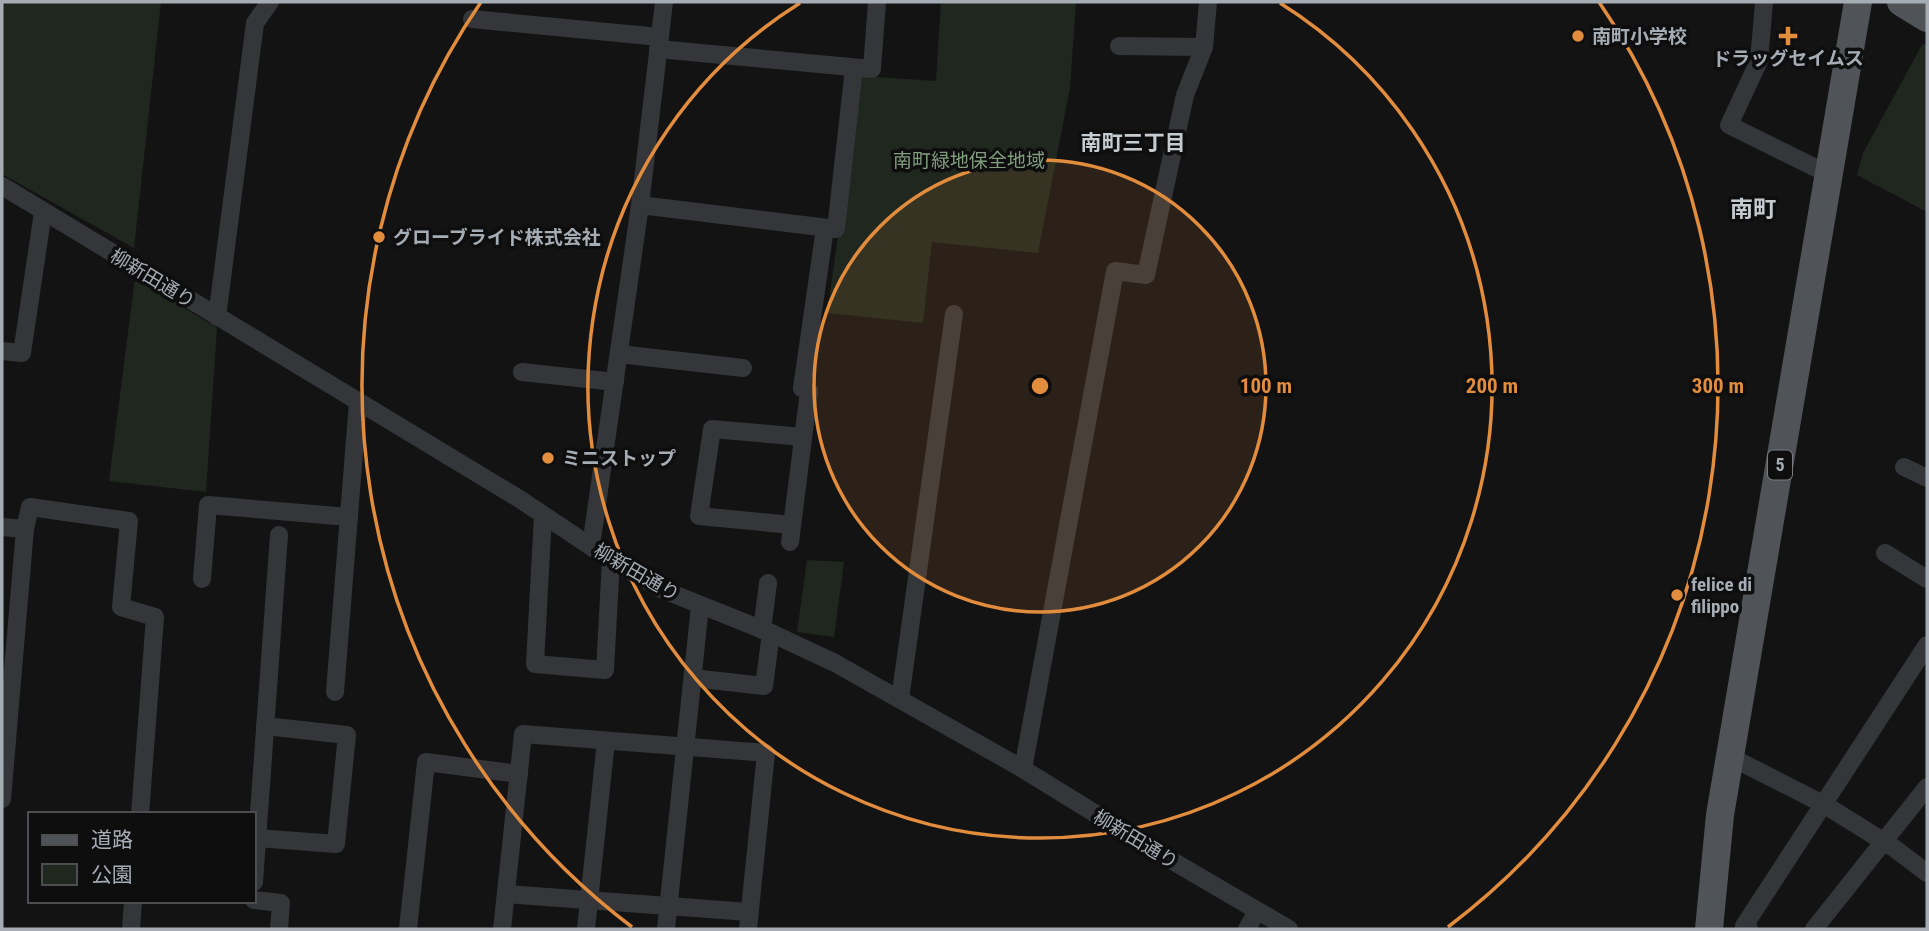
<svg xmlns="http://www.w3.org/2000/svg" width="1929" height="931" viewBox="0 0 1929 931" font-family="'Roboto Condensed','Noto Sans JP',sans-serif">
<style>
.green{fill:#20271f}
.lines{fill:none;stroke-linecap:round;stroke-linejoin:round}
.street{stroke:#343639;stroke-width:18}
.primary{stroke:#505358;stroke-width:28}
.ring{fill:none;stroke:#e28c3d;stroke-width:3.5}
.poi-dot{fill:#e28c3d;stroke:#0e0e0f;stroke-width:2.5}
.labels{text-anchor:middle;stroke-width:7;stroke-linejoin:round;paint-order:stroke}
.shield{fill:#0e0e0f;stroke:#787d82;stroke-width:2}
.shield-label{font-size:18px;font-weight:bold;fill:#a6acb4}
.poi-label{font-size:19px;font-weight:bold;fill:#a6acb4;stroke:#0e0e0f;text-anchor:start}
.park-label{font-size:19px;fill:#829d7e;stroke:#0e0e0f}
.street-label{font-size:19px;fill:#a6acb4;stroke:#0e0e0f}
.neighbourhood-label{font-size:21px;font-weight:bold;fill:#c6cbd0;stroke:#0e0e0f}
.quarter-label{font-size:23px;font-weight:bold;fill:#c6cbd0;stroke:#0e0e0f}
.centre{fill:#e28c3d;stroke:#0e0e0f;stroke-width:3.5}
.ring-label{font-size:21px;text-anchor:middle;font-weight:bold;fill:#e28c3d;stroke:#0e0e0f;stroke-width:7;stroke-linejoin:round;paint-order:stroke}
</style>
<rect width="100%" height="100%" fill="#131314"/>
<g class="green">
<path d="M2 2H161L134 248 2 174Z"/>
<path d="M941 2H1076L1070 88 1038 253 932 242 923 323 827 313 861 76 936 81Z"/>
<path d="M1923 43 1927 46V212L1857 175 1863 153Z"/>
<path d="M135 278 217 328 206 492 109 481Z"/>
<path d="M807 560 844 562 834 637 797 632Z"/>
</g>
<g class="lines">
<g class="street">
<path d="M1764 2 1759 61 1729 125 1830 175"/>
<path d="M472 19 660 37"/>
<path d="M1119 46 1204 47"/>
<path d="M658 49 872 69 877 2"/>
<path d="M2 186 518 498 611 560 661 589 771 633 835 663 1023 769 1164 856 1289 929"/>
<path d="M640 205 836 229 854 68"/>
<path d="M217 317 255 23 270 2"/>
<path d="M2 351 22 353 43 212"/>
<path d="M619 354 743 368"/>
<path d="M522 372 615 382"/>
<path d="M1904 467 1927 478"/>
<path d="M543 515 535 664 605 670 611 560"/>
<path d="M792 525 699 516 712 429 803 437"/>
<path d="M2 527 25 529"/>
<path d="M790 542 809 391 802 388 825 228"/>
<path d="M591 546 640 205 664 2"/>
<path d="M1885 553 1927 579"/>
<path d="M202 579 208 505 349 517"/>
<path d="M762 630 768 583"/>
<path d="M693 678 764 686 771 633"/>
<path d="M335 692 358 402"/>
<path d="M900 699 954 314"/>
<path d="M1729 756 1825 805 1894 848 1927 873"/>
<path d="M1023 769 1115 271 1146 275 1185 95 1204 47 1208 2"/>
<path d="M2 799 25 529 30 507 129 521 121 607 155 617 140 814"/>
<path d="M257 838 336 844 347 735 265 726"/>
<path d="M254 882 279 535"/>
<path d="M506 894 749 912"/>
<path d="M254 900 281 903 279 929"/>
<path d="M131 929 133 901"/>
<path d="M408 929 426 762 519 774"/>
<path d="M502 929 523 734 766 753 748 929"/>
<path d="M586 929 606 741"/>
<path d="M666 929 700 606"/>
<path d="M1247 929 1257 911"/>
<path d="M1749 929 1744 926 1927 645"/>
<path d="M1814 929 1927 787"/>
</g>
<g class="primary">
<path d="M1901 2 1927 18"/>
<path d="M1709 929 1720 815 1858 2"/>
</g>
</g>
<circle cx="1040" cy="386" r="226" fill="#e28c3d" fill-opacity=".12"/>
<g class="ring">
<circle cx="1040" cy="386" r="226"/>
<path d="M1280 3A452 452 0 1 1 800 3"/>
<path d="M632 927A678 678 0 0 1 481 2M1599 2A678 678 0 0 1 1448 927"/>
</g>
<g class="poi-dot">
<circle cx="1578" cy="36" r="7"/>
<path d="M1784.5 25.5h7v7h7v7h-7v7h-7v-7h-7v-7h7z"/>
<circle cx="379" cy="237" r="7"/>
<circle cx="548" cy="458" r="7"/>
<circle cx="1677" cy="595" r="7"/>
</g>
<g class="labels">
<rect class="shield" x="1768" y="450.5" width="24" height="29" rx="5"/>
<g class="shield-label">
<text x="1780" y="471">5</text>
</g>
<g class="poi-label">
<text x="1592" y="43">南町小学校</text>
<text x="1788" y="65" text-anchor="middle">ドラッグセイムス</text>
<text x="393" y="244">グローブライド株式会社</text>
<text x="562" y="465">ミニストップ</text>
<text x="1691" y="591">felice di<tspan x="1691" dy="22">filippo</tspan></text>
</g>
<g class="park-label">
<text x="969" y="167">南町緑地保全地域</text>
</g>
<g class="street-label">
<text transform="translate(153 278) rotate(31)" y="7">柳新田通り</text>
<text transform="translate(637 572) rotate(30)" y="7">柳新田通り</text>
<text transform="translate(1136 839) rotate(31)" y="7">柳新田通り</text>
</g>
<g class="neighbourhood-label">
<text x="1133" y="150">南町三丁目</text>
</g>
<g class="quarter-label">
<text x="1753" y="217">南町</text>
</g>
</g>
<circle cx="1040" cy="386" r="10" class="centre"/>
<g class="ring-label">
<text x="1266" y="393">100 m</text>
<text x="1492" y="393">200 m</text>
<text x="1718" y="393">300 m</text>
</g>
<rect width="1929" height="931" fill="none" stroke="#a6acb4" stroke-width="7"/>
<rect x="28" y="812" width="228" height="91" fill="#0e0e0f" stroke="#4b4d51" stroke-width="2"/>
<rect x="42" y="835" width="35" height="10" fill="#505358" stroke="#4b4d51" stroke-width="2"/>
<text x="91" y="847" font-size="21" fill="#a6acb4">道路</text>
<rect x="42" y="864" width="35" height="21" fill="#20271f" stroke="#4b4d51" stroke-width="2"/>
<text x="91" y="882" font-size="21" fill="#a6acb4">公園</text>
</svg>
